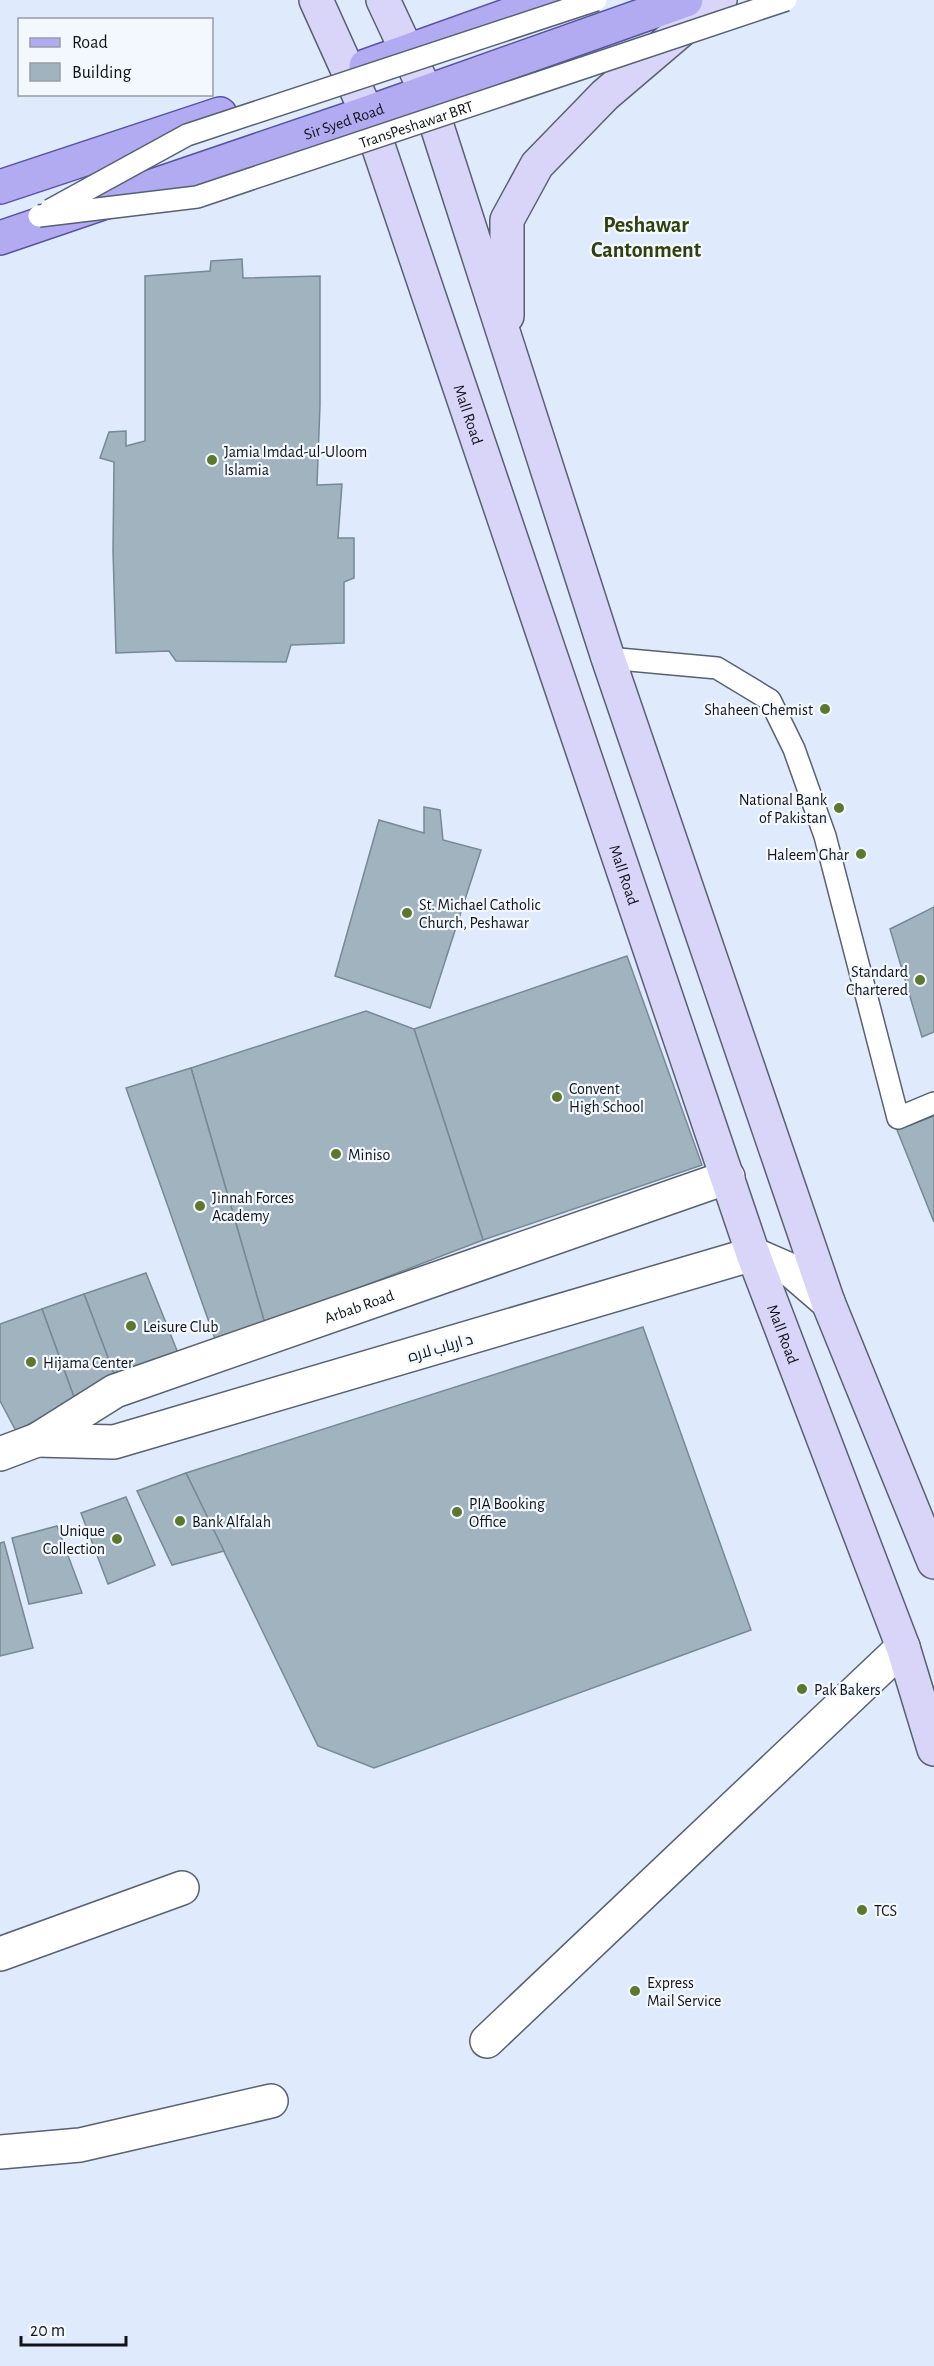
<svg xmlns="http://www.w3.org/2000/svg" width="934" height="2366" viewBox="0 0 934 2366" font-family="'Alegreya Sans',Cairo,sans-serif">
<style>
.building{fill:#a0b3be;stroke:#768994;stroke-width:1.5}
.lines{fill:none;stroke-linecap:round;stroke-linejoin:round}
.service-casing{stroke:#576170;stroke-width:24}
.minor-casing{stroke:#576170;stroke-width:36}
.tertiary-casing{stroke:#576170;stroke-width:36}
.secondary-casing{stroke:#576170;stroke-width:36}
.primary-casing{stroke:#5852a1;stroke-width:36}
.service{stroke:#fff;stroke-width:21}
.minor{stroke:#fff;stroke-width:33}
.tertiary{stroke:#fff;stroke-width:33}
.secondary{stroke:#d8d5f8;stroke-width:33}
.primary{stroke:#b2abf2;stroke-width:33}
.service-bridge-casing{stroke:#576170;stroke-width:24;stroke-linecap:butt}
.service-bridge{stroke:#fff;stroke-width:21}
.poi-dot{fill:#5c782d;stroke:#f3f8ff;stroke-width:2}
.labels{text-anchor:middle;stroke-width:4.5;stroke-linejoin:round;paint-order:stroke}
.street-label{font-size:16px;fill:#10141a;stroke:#f3f8ff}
.poi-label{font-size:16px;fill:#10141a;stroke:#f3f8ff;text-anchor:start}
.district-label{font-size:22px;font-weight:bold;fill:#2f420d;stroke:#f3f8ff}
</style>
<rect width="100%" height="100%" fill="#dfebfd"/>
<g class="building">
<path d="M242 259 243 278 320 276V405L317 485 342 484 338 538H354V578L344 582V643L291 645 286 662 176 661 169 651 116 653 113 551 114 462 100 458 109 432 126 431V446L145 441V276L210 271 211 261Z"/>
<path d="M424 807 440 810 443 840 481 850 430 1008 335 976 379 820 424 833Z"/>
<path d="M934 907V1032L922 1037 890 929Z"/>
<path d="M627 956 702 1165 483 1240 414 1029Z"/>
<path d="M366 1011 414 1029 483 1240 265 1324 191 1068Z"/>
<path d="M191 1068 265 1324 215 1339 126 1088Z"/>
<path d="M934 1116V1222L897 1130Z"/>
<path d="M146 1273 180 1358 116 1379 84 1294Z"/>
<path d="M84 1294 116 1379 75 1400 42 1309Z"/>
<path d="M42 1309 75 1400 16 1431 0 1401V1324Z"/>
<path d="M643 1327 751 1630 374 1768 318 1746 186 1473Z"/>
<path d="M186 1473 224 1551 172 1565 137 1491Z"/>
<path d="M126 1497 155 1565 108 1584 81 1513Z"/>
<path d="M57 1526 82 1593 29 1604 12 1538Z"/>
<path d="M4 1542 33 1648 0 1656V1543Z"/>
</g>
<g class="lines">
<g class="service-casing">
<path id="service" d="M608 658 717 668 770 700 794 749 825 836 898 1118 934 1103"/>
</g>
<g class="minor-casing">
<g id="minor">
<path d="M0 1954 182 1888"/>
<path d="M487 2041 903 1647"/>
<path d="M0 2152 80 2145 271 2101"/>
</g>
</g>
<g class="tertiary-casing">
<g id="tertiary">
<path d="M37 1440 114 1442 753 1254 792 1271 828 1302"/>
<path id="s1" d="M0 1454 37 1440 115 1391 728 1177"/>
</g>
</g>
<g class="secondary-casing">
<g id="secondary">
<path id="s2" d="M316 0 367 113 753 1254 903 1647 934 1749"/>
<path d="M383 0 426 92 608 658 828 1302 934 1562"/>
<path d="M507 316V220L537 165 605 95 686 26 720 0"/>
</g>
</g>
<g class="primary-casing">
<g id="primary">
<path d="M366 66 551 0"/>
<path d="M0 187 220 114"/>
<path id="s3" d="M0 238 367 113 686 0"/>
</g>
</g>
<use href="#service" class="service"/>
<use href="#minor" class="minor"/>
<use href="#tertiary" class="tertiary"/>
<use href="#secondary" class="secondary"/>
<use href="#primary" class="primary"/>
<g class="service-bridge-casing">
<g id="service-bridge">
<path d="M50 210 187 135 596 0"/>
<path id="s4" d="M39 216 197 197 786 0"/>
</g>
</g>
<use href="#service-bridge" class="service-bridge"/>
</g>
<g class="poi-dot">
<circle cx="212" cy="460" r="6"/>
<circle cx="825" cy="709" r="6"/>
<circle cx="839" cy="808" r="6"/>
<circle cx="861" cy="854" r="6"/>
<circle cx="407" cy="913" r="6"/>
<circle cx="920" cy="980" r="6"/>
<circle cx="557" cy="1097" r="6"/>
<circle cx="336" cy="1154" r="6"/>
<circle cx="200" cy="1206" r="6"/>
<circle cx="131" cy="1326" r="6"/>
<circle cx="31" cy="1362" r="6"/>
<circle cx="457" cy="1512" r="6"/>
<circle cx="180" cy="1521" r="6"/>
<circle cx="117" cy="1539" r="6"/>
<circle cx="802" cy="1689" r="6"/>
<circle cx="862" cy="1910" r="6"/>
<circle cx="635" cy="1991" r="6"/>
</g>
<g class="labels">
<g class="street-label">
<text dy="6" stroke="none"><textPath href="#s3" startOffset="363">Sir Syed Road</textPath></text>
<text dy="6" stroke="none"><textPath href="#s4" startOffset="390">TransPeshawar BRT</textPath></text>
<text dy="6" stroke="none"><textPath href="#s2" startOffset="442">Mall Road</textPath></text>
<text dy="6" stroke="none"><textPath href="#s2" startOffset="928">Mall Road</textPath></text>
<text dy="6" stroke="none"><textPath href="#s1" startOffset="390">Arbab Road</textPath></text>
<text dy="6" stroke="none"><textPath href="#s2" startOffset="1414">Mall Road</textPath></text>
<text transform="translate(440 1347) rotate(-16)" y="6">د ارباب لاره</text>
</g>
<g class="poi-label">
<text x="224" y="457">Jamia Imdad-ul-Uloom<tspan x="224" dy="18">Islamia</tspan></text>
<text x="813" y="715" text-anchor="end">Shaheen Chemist</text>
<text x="827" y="805" text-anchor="end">National Bank<tspan x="827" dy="18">of Pakistan</tspan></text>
<text x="849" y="860" text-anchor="end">Haleem Ghar</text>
<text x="419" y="910">St. Michael Catholic<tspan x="419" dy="18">Church, Peshawar</tspan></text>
<text x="908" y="977" text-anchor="end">Standard<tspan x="908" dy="18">Chartered</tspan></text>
<text x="569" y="1094">Convent<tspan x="569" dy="18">High School</tspan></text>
<text x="348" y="1160">Miniso</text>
<text x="212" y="1203">Jinnah Forces<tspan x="212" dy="18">Academy</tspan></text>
<text x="143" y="1332">Leisure Club</text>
<text x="43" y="1368">Hijama Center</text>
<text x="469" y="1509">PIA Booking<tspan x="469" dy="18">Office</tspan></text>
<text x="192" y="1527">Bank Alfalah</text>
<text x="105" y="1536" text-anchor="end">Unique<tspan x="105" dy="18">Collection</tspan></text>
<text x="814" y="1695">Pak Bakers</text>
<text x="874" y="1916">TCS</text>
<text x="647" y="1988">Express<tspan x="647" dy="18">Mail Service</tspan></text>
</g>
<g class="district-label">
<text x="646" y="232">Peshawar<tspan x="646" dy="25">Cantonment</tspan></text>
</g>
</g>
<rect x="18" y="18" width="195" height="78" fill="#f3f8ff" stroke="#989da3" stroke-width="1.5"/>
<rect x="30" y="38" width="30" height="9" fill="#b2abf2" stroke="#989da3" stroke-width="1.5"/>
<text x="72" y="48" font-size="18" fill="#10141a">Road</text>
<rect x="30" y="63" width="30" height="18" fill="#a0b3be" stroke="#989da3" stroke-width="1.5"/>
<text x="72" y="78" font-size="18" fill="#10141a">Building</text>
<path d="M21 2336v9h105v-9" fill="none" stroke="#10141a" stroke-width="3"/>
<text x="30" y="2336" font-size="18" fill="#10141a" stroke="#f3f8ff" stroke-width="4.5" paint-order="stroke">20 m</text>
</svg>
